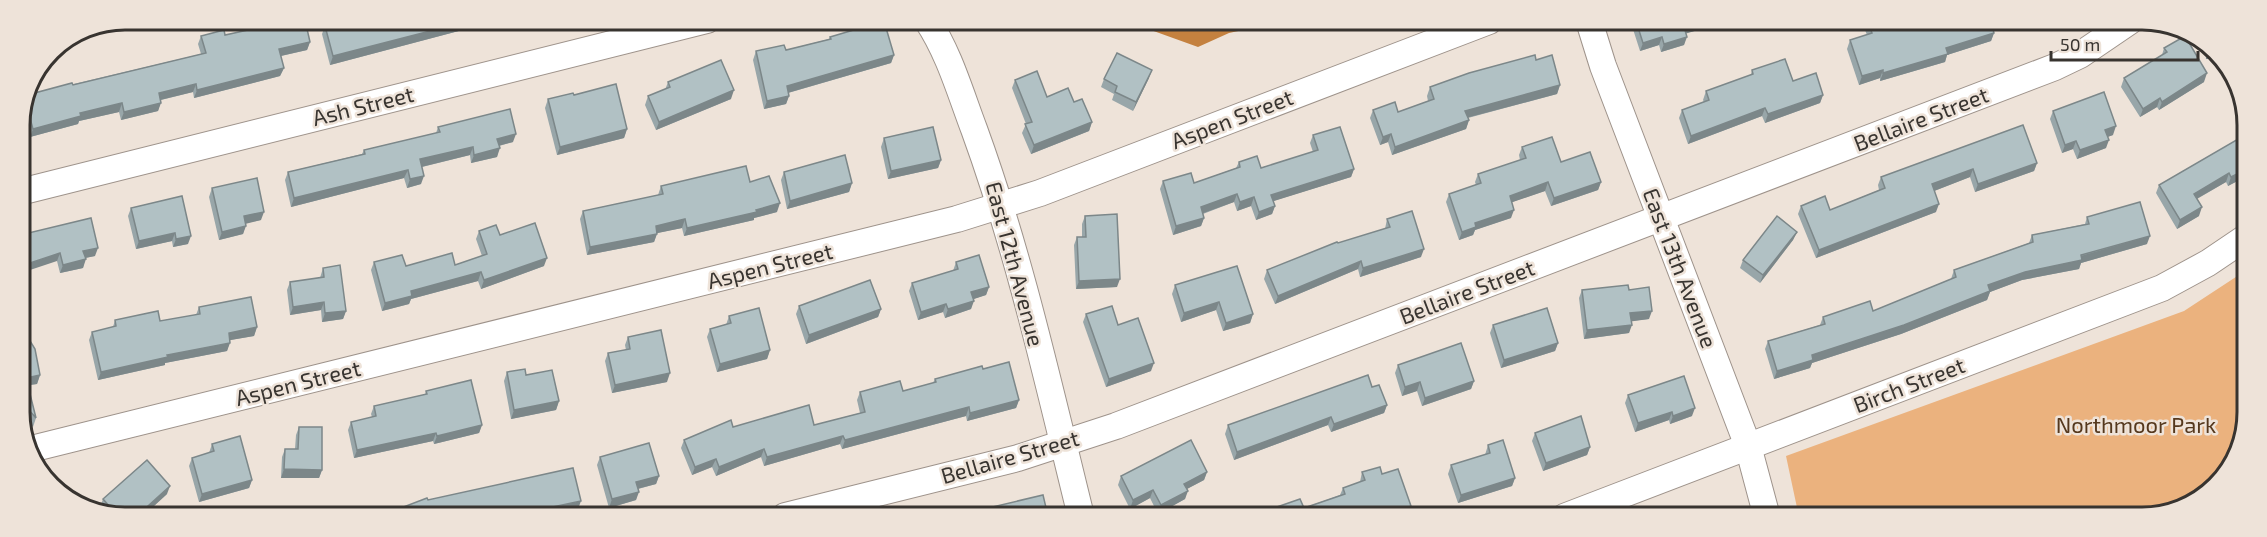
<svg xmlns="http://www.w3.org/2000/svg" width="2267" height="537" viewBox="0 0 2267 537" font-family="'Exo 2',sans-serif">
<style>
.green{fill:#ebb27e}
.water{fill:#c4813f}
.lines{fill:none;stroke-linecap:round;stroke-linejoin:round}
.minor-casing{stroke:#9e938b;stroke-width:28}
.minor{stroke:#fff;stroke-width:26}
.wall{fill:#98a6a9}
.shaded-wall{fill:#7c8789}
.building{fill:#b1c1c4;stroke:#7c8789;stroke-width:1.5}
.labels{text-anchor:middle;stroke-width:5;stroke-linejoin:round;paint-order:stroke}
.street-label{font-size:22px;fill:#383430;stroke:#eee3d9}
.park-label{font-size:22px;fill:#55381d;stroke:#eee3d9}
.rim{fill:none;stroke:#383430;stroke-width:3}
</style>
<rect width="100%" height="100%" fill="#eee3d9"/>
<path class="green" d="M2245 271 2246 432 2211 491 2148 517H1799L1786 456 2184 311Z"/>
<path class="water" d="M1123 20 1285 21 1229 33 1198 47Z"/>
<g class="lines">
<g class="minor-casing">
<g id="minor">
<path d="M927 20C949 53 960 92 974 129 1020 255 1049 387 1081 516"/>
<path d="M1589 21 1603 66 1748 446 1767 517"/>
<path d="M20 192 707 20"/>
<path d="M31 449 957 219 1040 193 1489 21"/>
<path d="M785 516 1018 458 1116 426 2055 67 2080 55 2130 21"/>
<path d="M1564 517 2162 288 2208 263 2245 238"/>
</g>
</g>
<use href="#minor" class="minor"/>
</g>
<g class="wall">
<path d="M1632 21H1701L1698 30 1686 33 1684 45 1661 52 1659 45 1640 51 1631 23Z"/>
<path d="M1745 21H1767L1748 29Z"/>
<path d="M1868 22 1994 33 1991 41 1947 55 1945 62 1880 81V78L1859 85 1847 49 1850 40 1867 35 1865 30Z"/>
<path d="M325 26H471L470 28 330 65 322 34Z"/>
<path d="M225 35 310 42 307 50 281 56 284 68 280 76 194 98 193 92 161 100 158 111 121 120 119 112 79 121 78 124 30 137 23 111 31 94 201 54 198 44 201 36Z"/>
<path d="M830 37 894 55 891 63 788 93 789 96 786 104 764 109 753 60 756 51 786 50 829 39Z"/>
<path d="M2205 44 2216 50 2220 58 2206 59Z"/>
<path d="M2164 48 2204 82 2159 110 2157 107 2140 117 2121 87 2124 78 2162 55Z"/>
<path d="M1536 60 1560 85 1557 94 1468 118 1469 120 1466 129 1392 155 1388 142 1380 145 1370 118 1373 110 1398 112 1428 101 1427 96 1430 87Z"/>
<path d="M1752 70 1793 81 1823 95 1820 103 1765 123 1762 116 1688 144 1679 118 1682 110 1704 102 1703 100 1706 91 1751 75Z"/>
<path d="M1149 78 1133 111 1112 100 1114 94 1101 87 1104 79Z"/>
<path d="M1015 80 1047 97 1092 122 1089 131 1031 154 1022 133 1026 124 1012 88Z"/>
<path d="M668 82 731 99 656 130 645 105 648 96 665 90Z"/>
<path d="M574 95 627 129 624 138 557 155 545 108 548 99Z"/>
<path d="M2053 111 2113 135 2107 137 2106 148 2077 159 2073 149 2062 153 2050 119Z"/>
<path d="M2245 123V177L2228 186 2226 182 2197 199 2199 216 2177 229 2156 193 2159 185 2240 139 2237 134 2240 126Z"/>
<path d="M438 127 513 142 499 146 497 157 471 163 470 155 422 167 421 184 407 188 404 178 291 207 285 180 288 172 362 154 364 150 436 133Z"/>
<path d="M1313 135 1354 169 1351 177 1273 201 1275 206 1272 214 1256 220 1251 206 1237 211 1234 202 1203 214 1204 218 1201 226 1173 235 1160 189 1163 181 1194 183 1236 168 1239 162 1261 168 1313 152 1310 143Z"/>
<path d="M884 138 941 160 938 168 888 179 881 147Z"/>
<path d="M1522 147 1561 162 1601 182 1598 190 1551 206 1545 191 1512 202 1511 218 1475 230 1473 235 1459 240 1446 202 1449 194 1476 185 1475 182 1478 174 1520 160 1519 155Z"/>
<path d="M2037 163 2034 171 1975 192 1970 177 1934 191 1936 212 1816 258 1798 214 1801 206 1830 210 1879 190 1878 185 1881 177Z"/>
<path d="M784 172 852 183 849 192 787 209 781 180Z"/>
<path d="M750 182 777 212 754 218V220L684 236 682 228 657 233 654 242 587 255 580 219 583 211 658 195 661 186Z"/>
<path d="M212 188 261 220 246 223 243 234 219 240 209 197Z"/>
<path d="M182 196 188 244 173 247 172 241 136 249 128 216 131 208Z"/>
<path d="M1085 216 1117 287 1076 289 1074 245 1077 237H1082V224Z"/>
<path d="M2087 217 2147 244 2081 263 2079 269 2022 280 1990 292 1987 300 1901 334 1812 363 1810 368 1774 379 1765 349 1768 341 1820 325 1823 317 1873 311 1951 279 1954 270 2029 243 2032 235 2085 224Z"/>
<path d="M1387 219 1421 257 1360 277 1358 269 1275 304 1264 279 1267 270 1385 229Z"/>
<path d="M479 231 500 235 544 266 481 289 478 281 411 299 409 304 382 311 371 270 374 262 406 266 455 265 482 256 476 239Z"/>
<path d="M1797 232 1793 240 1760 283 1740 268 1743 260Z"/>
<path d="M20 235 95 256 85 258 83 268 60 273 57 261Z"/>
<path d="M956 262 989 287 986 295 973 299 971 309 945 318 943 312 918 320 909 291 912 283 953 271Z"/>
<path d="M323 268 346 311 343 319 322 322 321 310 290 315 287 290 290 282 320 278Z"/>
<path d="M1175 285 1253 314 1250 323 1223 331 1216 310 1181 322 1172 294Z"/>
<path d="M1582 290H1629L1649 319 1631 321 1629 333 1584 339 1579 298Z"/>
<path d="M799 306 881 309 878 317 806 344 796 314Z"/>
<path d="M199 307 257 327 254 336 230 340 227 351 165 363V365L98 380 89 340 92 332 113 327 115 320 160 321 196 315Z"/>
<path d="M1086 314 1118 325 1151 371 1106 387 1083 322Z"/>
<path d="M729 316 770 350 767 359 717 372 707 337 710 329 726 325Z"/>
<path d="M1493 325 1558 343 1555 351 1501 368 1490 333Z"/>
<path d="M628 337 667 382 612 393 605 361 608 353 626 350 625 345Z"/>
<path d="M21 338 40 375 37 384 28 385 36 418 33 427 21 413Z"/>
<path d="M1398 365 1474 381 1471 389 1422 406 1417 391 1402 396 1395 373Z"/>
<path d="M983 369 1019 400 1016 408 967 421 966 416 842 449 840 444 764 466 761 457 716 476 712 467 692 475 681 448 684 440 733 427 814 425 860 413 857 400 860 392 903 391 933 383 935 379Z"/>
<path d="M507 372 526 375 559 401 556 410 511 419 504 381Z"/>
<path d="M1372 387 1387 405 1384 413 1331 432 1328 425 1234 460 1225 434 1228 425Z"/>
<path d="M426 391 482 425 479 433 434 444 433 441 354 458 348 430 351 422 372 417 371 414 374 406 425 395Z"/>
<path d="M1628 395 1692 416 1670 424 1669 420 1635 432 1625 403Z"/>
<path d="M299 427 322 470 319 478H281L282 457 285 449H295L296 435Z"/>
<path d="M1535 433 1590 447 1587 455 1543 471 1532 441Z"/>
<path d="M212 444 252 480 249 488 199 502 189 466 192 458 209 453Z"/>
<path d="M1488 445 1515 478 1512 486 1458 503 1448 474 1451 465 1485 455Z"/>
<path d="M600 457 659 476 656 484 638 489 636 500 609 508 597 465Z"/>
<path d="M1207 472 1204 480 1187 489 1185 499 1158 514 1150 498 1130 509 1118 485 1121 476Z"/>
<path d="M1362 472 1382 474 1408 515 1401 517 1271 516 1274 508H1304L1340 495 1343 488 1360 482Z"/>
<path d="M167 494 143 516H108L100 507 103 499Z"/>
</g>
<g class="shaded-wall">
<path d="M472 20H489L471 26 470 28 330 65 333 56Z"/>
<path d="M1701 21 1698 30 1681 35 1684 27Z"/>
<path d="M1750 21H1767L1748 29Z"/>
<path d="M1994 33 1991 41 1947 55 1945 62 1880 81 1883 73 1946 48Z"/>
<path d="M1662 37 1659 45 1640 51 1643 43Z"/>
<path d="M1687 37 1684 45 1661 52 1664 44Z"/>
<path d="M310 42 307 50 276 57 279 49Z"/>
<path d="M2209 50H2216L2220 58 2206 59Z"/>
<path d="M894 55 891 63 784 94 787 86Z"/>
<path d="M284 68 280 76 194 98 197 90Z"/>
<path d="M1152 70 1149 78 1133 111 1136 102Z"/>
<path d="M1883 70 1880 78 1859 85 1862 76Z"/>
<path d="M2207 73 2204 82 2159 110 2162 102Z"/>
<path d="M196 84 193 92 156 101 159 93Z"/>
<path d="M1560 85 1557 94 1462 119 1465 111Z"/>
<path d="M734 90 731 99 656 130 659 122Z"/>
<path d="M1823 95 1820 103 1765 123 1768 114Z"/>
<path d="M789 96 786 104 764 109 767 101Z"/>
<path d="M2160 98 2157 107 2140 117 2143 109Z"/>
<path d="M122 103 119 112 79 121 78 124 30 137 33 129 80 113Z"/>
<path d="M161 103 158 111 121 120 124 112Z"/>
<path d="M1765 108 1762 116 1688 144 1691 136Z"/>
<path d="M1469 120 1466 129 1392 155 1395 147Z"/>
<path d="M1092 122 1089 131 1031 154 1034 145Z"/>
<path d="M2116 126 2113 135 2102 139 2105 130Z"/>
<path d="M627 129 624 138 557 155 560 147Z"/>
<path d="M516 134 513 142 494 147 497 139Z"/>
<path d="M1391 134 1388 142 1380 145 1383 137Z"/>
<path d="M2109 140 2106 148 2077 159 2080 150Z"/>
<path d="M2076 141 2073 149 2062 153 2065 145Z"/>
<path d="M473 147 470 155 417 168 420 159Z"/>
<path d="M500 148 497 157 471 163 474 155Z"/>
<path d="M941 160 938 168 888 179 891 171Z"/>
<path d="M2037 163 2034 171 1975 192 1978 184Z"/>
<path d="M1354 169 1351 177 1268 203 1271 195Z"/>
<path d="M1973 169 1970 177 1929 193 1932 184Z"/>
<path d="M408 170 404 178 291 207 294 198Z"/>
<path d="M2245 170V177L2228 186 2231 177Z"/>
<path d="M2229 173 2226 182 2191 202 2194 194Z"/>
<path d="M424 176 421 184 407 188 410 179Z"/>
<path d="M1548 182 1545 191 1507 204 1510 196Z"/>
<path d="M1601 182 1598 190 1551 206 1554 198Z"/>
<path d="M852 183 849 192 787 209 790 201Z"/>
<path d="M1237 194 1234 202 1198 215 1201 207Z"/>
<path d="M1254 197 1251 206 1237 211 1240 202Z"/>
<path d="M780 203 777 212 754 218V220L684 236 687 228Z"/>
<path d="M1939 204 1936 212 1816 258 1819 250Z"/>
<path d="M1275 206 1272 214 1256 220 1259 212Z"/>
<path d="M2202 207 2199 216 2177 229 2180 220Z"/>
<path d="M1514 210 1511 218 1475 230 1473 235 1459 240 1462 232 1475 223Z"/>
<path d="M264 212 261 220 241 225 244 216Z"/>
<path d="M1204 218 1201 226 1173 235 1176 226Z"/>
<path d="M685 219 682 228 653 234 656 226Z"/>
<path d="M246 226 243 234 219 240 222 232Z"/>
<path d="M1797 232 1793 240 1760 283 1763 275Z"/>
<path d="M175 233 172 241 136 249 139 241Z"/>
<path d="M657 234 654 242 587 255 590 247Z"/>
<path d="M191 236 188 244 173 247 176 239Z"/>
<path d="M2150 236 2147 244 2081 263 2079 269 2022 280 1990 292 1987 300 1901 334 1812 363 1810 368 1774 379 1777 371 1812 355 1988 285 2025 272Z"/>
<path d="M98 248 95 256 80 259 83 251Z"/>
<path d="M1424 249 1421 257 1360 277 1363 268Z"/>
<path d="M60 253 57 261 21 273V266Z"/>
<path d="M547 258 544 266 481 289 484 280Z"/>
<path d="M86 259 83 268 60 273 63 265Z"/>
<path d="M1361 261 1358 269 1275 304 1278 296Z"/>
<path d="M481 272 478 281 411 299 409 304 382 311 385 303 411 291Z"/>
<path d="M1120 279 1117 287 1076 289 1079 281Z"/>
<path d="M989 287 986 295 968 301 971 292Z"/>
<path d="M974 301 971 309 945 318 948 309Z"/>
<path d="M324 302 321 310 290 315 293 307Z"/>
<path d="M1219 302 1216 310 1181 322 1184 313Z"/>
<path d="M946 304 943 312 918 320 921 312Z"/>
<path d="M881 309 878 317 806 344 809 335Z"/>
<path d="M346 311 343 319 322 322 325 313Z"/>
<path d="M1652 311 1649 319 1627 322 1630 313Z"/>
<path d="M1253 314 1250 323 1223 331 1226 323Z"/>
<path d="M1632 325 1629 333 1584 339 1587 330Z"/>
<path d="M257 327 254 336 225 341 229 333Z"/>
<path d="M230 343 227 351 165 363V365L98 380 101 372 167 355Z"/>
<path d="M1558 343 1555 351 1501 368 1504 360Z"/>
<path d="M770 350 767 359 717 372 720 364Z"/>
<path d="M1154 363 1151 371 1106 387 1109 379Z"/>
<path d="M670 373 667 382 612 393 615 385Z"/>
<path d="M40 375 37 384 23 386 26 378Z"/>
<path d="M1474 381 1471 389 1422 406 1425 398Z"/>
<path d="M1420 382 1417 391 1402 396 1405 387Z"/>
<path d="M1019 400 1016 408 967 421 970 413Z"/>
<path d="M559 401 556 410 511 419 514 410Z"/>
<path d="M1387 405 1384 413 1331 432 1334 424Z"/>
<path d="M969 407 966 416 842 449 845 440Z"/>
<path d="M1695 408 1692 416 1670 424 1673 416Z"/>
<path d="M1672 412 1669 420 1635 432 1638 423Z"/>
<path d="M1331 417 1328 425 1234 460 1237 452Z"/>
<path d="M482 425 479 433 434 444 437 436Z"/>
<path d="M436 433 433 441 354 458 357 450Z"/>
<path d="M843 436 840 444 764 466 767 457Z"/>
<path d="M1590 447 1587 455 1543 471 1546 463Z"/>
<path d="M764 449 761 457 716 476 719 467Z"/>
<path d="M716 459 712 467 692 475 695 467Z"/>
<path d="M284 469 322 470 319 478H281Z"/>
<path d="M1207 472 1204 480 1181 492 1184 484Z"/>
<path d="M659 476 656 484 633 490 636 482Z"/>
<path d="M1515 478 1512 486 1458 503 1461 495Z"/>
<path d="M252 480 249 488 199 502 202 494Z"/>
<path d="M170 486 167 494 143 516H137Z"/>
<path d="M1153 490 1150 498 1130 509 1133 500Z"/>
<path d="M1188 491 1185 499 1158 514 1161 505Z"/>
<path d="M639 492 636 500 609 508 612 499Z"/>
<path d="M581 501 578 509 547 516H510Z"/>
<path d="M1411 506 1408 515 1401 517H1379Z"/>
</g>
<g class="building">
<path d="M294 20H305L310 42 279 49 284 68 197 90 196 84 159 93 161 103 124 112 122 103 80 113 81 116 33 129 26 104 31 94 72 83 73 85 206 53 201 36 224 30 225 35Z"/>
<path d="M351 20H473L333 56 325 26Z"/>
<path d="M884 21 894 55 787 86 789 96 767 101 756 51 784 45 786 50 831 39 830 37Z"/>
<path d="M1636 21H1701L1684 27 1687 37 1664 44 1662 37 1643 43Z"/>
<path d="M1870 21H1991L1994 33 1946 48 1948 54 1883 73V70L1862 76 1850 40 1872 33 1868 22Z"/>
<path d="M2185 36 2207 73 2162 102 2160 98 2143 109 2124 78 2167 52 2164 48Z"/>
<path d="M2209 46 2216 50H2209Z"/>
<path d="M1117 53 1152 70 1136 102 1115 92 1117 86 1104 79Z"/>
<path d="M1535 55 1536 60 1552 55 1560 85 1465 111 1469 120 1395 147 1391 134 1383 137 1373 110 1395 102 1398 112 1434 99 1430 87 1469 73Z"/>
<path d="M1785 59 1793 81 1816 73 1823 95 1768 114 1765 108 1691 136 1682 110 1709 100 1706 91 1753 74 1752 70Z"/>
<path d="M721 60 734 90 659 122 648 96 670 87 668 82Z"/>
<path d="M1037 71 1047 97 1068 88 1074 102 1082 99 1092 122 1034 145 1025 124 1032 122 1015 80Z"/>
<path d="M616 84 627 129 560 147 548 99 573 93 574 95Z"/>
<path d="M2104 92 2116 126 2105 130 2109 140 2080 150 2076 141 2065 145 2053 111Z"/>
<path d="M510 109 516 134 497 139 500 148 474 155 473 147 420 159 424 176 410 179 408 170 294 198 288 172 365 154 364 150 440 132 438 127Z"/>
<path d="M2245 123V135L2240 126Z"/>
<path d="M2023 125 2037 163 1978 184 1973 169 1932 184 1939 204 1819 250 1801 206 1825 196 1830 210 1885 188 1881 177Z"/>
<path d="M933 127 941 160 891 171 884 138Z"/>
<path d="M1340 127 1354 169 1271 195 1275 206 1259 212 1254 197 1240 202 1237 194 1201 207 1204 218 1176 226 1163 181 1191 173 1194 183 1240 167 1239 162 1257 156 1261 168 1318 150 1313 135Z"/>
<path d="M2245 135V170L2231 177 2229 173 2194 194 2202 207 2180 220 2159 185Z"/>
<path d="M1552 137 1561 162 1590 152 1601 182 1554 198 1548 182 1510 196 1514 210 1475 223 1476 227 1462 232 1449 194 1481 183 1478 174 1526 158 1522 147Z"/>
<path d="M845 155 852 183 790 201 784 172Z"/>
<path d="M746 166 750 182 769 176 780 203 756 210 757 212 687 228 685 219 656 226 657 234 590 247 583 211 663 194 661 186Z"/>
<path d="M257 178 264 212 244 216 246 226 222 232 212 188Z"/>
<path d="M182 196 191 236 176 239 175 233 139 241 131 208Z"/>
<path d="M2140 202 2150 236 2081 255 2082 260 2025 272 1988 285 1990 291 1904 325 1812 355 1813 360 1777 371 1768 341 1825 324 1823 317 1870 301 1873 311 1956 277 1954 270 2033 242 2032 235 2089 224 2087 217Z"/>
<path d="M1412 211 1424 249 1363 268 1361 261 1278 296 1267 270 1337 242 1338 243 1390 227 1387 219Z"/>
<path d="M1117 214 1120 279 1079 281 1077 237H1086L1085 216Z"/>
<path d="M1777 216 1797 232 1763 275 1743 260Z"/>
<path d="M91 218 98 248 83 251 86 259 63 265 60 253 21 266 20 235Z"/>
<path d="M535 223 547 258 484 280 481 272 411 291 412 296 385 303 374 262 402 255 406 266 452 253 455 265 487 254 479 231 496 225 500 235Z"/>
<path d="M979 255 989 287 971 292 974 301 948 309 946 304 921 312 912 283 958 269 956 262Z"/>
<path d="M340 265 346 311 325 313 324 302 293 307 290 282 324 277 323 268Z"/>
<path d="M1237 266 1253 314 1226 323 1219 302 1184 313 1175 285Z"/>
<path d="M870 280 881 309 809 335 799 306Z"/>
<path d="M1628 285 1629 290 1649 287 1652 311 1630 313 1632 325 1587 330 1582 290Z"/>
<path d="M251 297 257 327 229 333 230 343 167 355 168 357 101 372 92 332 116 326 115 320 158 311 160 321 200 314 199 307Z"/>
<path d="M1112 306 1118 325 1138 318 1154 363 1109 379 1086 314Z"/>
<path d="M759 308 770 350 720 364 710 329 731 323 729 316Z"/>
<path d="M1547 308 1558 343 1504 360 1493 325Z"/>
<path d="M661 330 670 373 615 385 608 353 630 349 628 337Z"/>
<path d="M27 336 35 349 40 375 26 378 36 418 21 401V338Z"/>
<path d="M1461 343 1474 381 1425 398 1420 382 1405 387 1398 365Z"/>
<path d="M1009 362 1019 400 970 413 969 407 845 440 843 436 767 457 764 449 719 467 716 459 695 467 684 440 731 420 733 427 809 405 814 425 865 412 860 392 900 381 903 391 936 382 935 379 982 366 983 369Z"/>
<path d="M525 369 526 375 552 370 559 401 514 410 507 372Z"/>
<path d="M1368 375 1372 387 1379 385 1387 405 1334 424 1331 417 1237 452 1228 425Z"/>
<path d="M1684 376 1695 408 1673 416 1672 412 1638 423 1628 395Z"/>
<path d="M471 380 482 425 437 436 436 433 357 450 351 422 376 416 374 406 427 394 426 391Z"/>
<path d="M1581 416 1590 447 1546 463 1535 433Z"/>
<path d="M299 427H322V470L284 469 285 449H298Z"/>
<path d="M240 436 252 480 202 494 192 458 214 451 212 444Z"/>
<path d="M1191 440 1207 472 1184 484 1188 491 1161 505 1153 490 1133 500 1121 476Z"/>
<path d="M1503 440 1515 478 1461 495 1451 465 1490 453 1488 445Z"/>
<path d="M649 443 659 476 636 482 639 492 612 499 600 457Z"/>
<path d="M147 460 170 486 137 516H118L103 499Z"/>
<path d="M1380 467 1382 474 1398 469 1411 506 1379 517H1277L1274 508 1300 499 1304 508 1345 494 1343 488 1365 480 1362 472Z"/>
<path d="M573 468 581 501 510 516H380L427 498 428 500Z"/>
<path d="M1043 495 1048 516H955L967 513Z"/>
</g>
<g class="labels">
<g class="street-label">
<text transform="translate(363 106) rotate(-14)" y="8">Ash Street</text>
<text transform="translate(1232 119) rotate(-21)" y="8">Aspen Street</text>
<text transform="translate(1921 119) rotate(-21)" y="8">Bellaire Street</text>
<text transform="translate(1015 264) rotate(75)" y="8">East 12th Avenue</text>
<text transform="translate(770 266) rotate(-14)" y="8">Aspen Street</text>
<text transform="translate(1680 268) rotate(69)" y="8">East 13th Avenue</text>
<text transform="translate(1467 292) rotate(-21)" y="8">Bellaire Street</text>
<text transform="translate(298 383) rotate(-14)" y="8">Aspen Street</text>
<text transform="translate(1909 385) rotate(-21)" y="8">Birch Street</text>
<text transform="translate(1010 457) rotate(-16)" y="8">Bellaire Street</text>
</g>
<g class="park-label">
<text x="2136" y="433">Northmoor Park</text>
</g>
</g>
<path d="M0 0H2267V537H0ZM125 30H2142A95 95 0 0 1 2237 125V412A95 95 0 0 1 2142 507H125A95 95 0 0 1 30 412V125A95 95 0 0 1 125 30Z" fill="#eee3d9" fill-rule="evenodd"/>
<path class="rim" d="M125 30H2142A95 95 0 0 1 2237 125V412A95 95 0 0 1 2142 507H125A95 95 0 0 1 30 412V125A95 95 0 0 1 125 30Z"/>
<path d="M2051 51v9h147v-9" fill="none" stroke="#383430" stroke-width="3"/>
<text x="2060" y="51" font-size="18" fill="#383430" stroke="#eee3d9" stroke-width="4.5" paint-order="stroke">50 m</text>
</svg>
